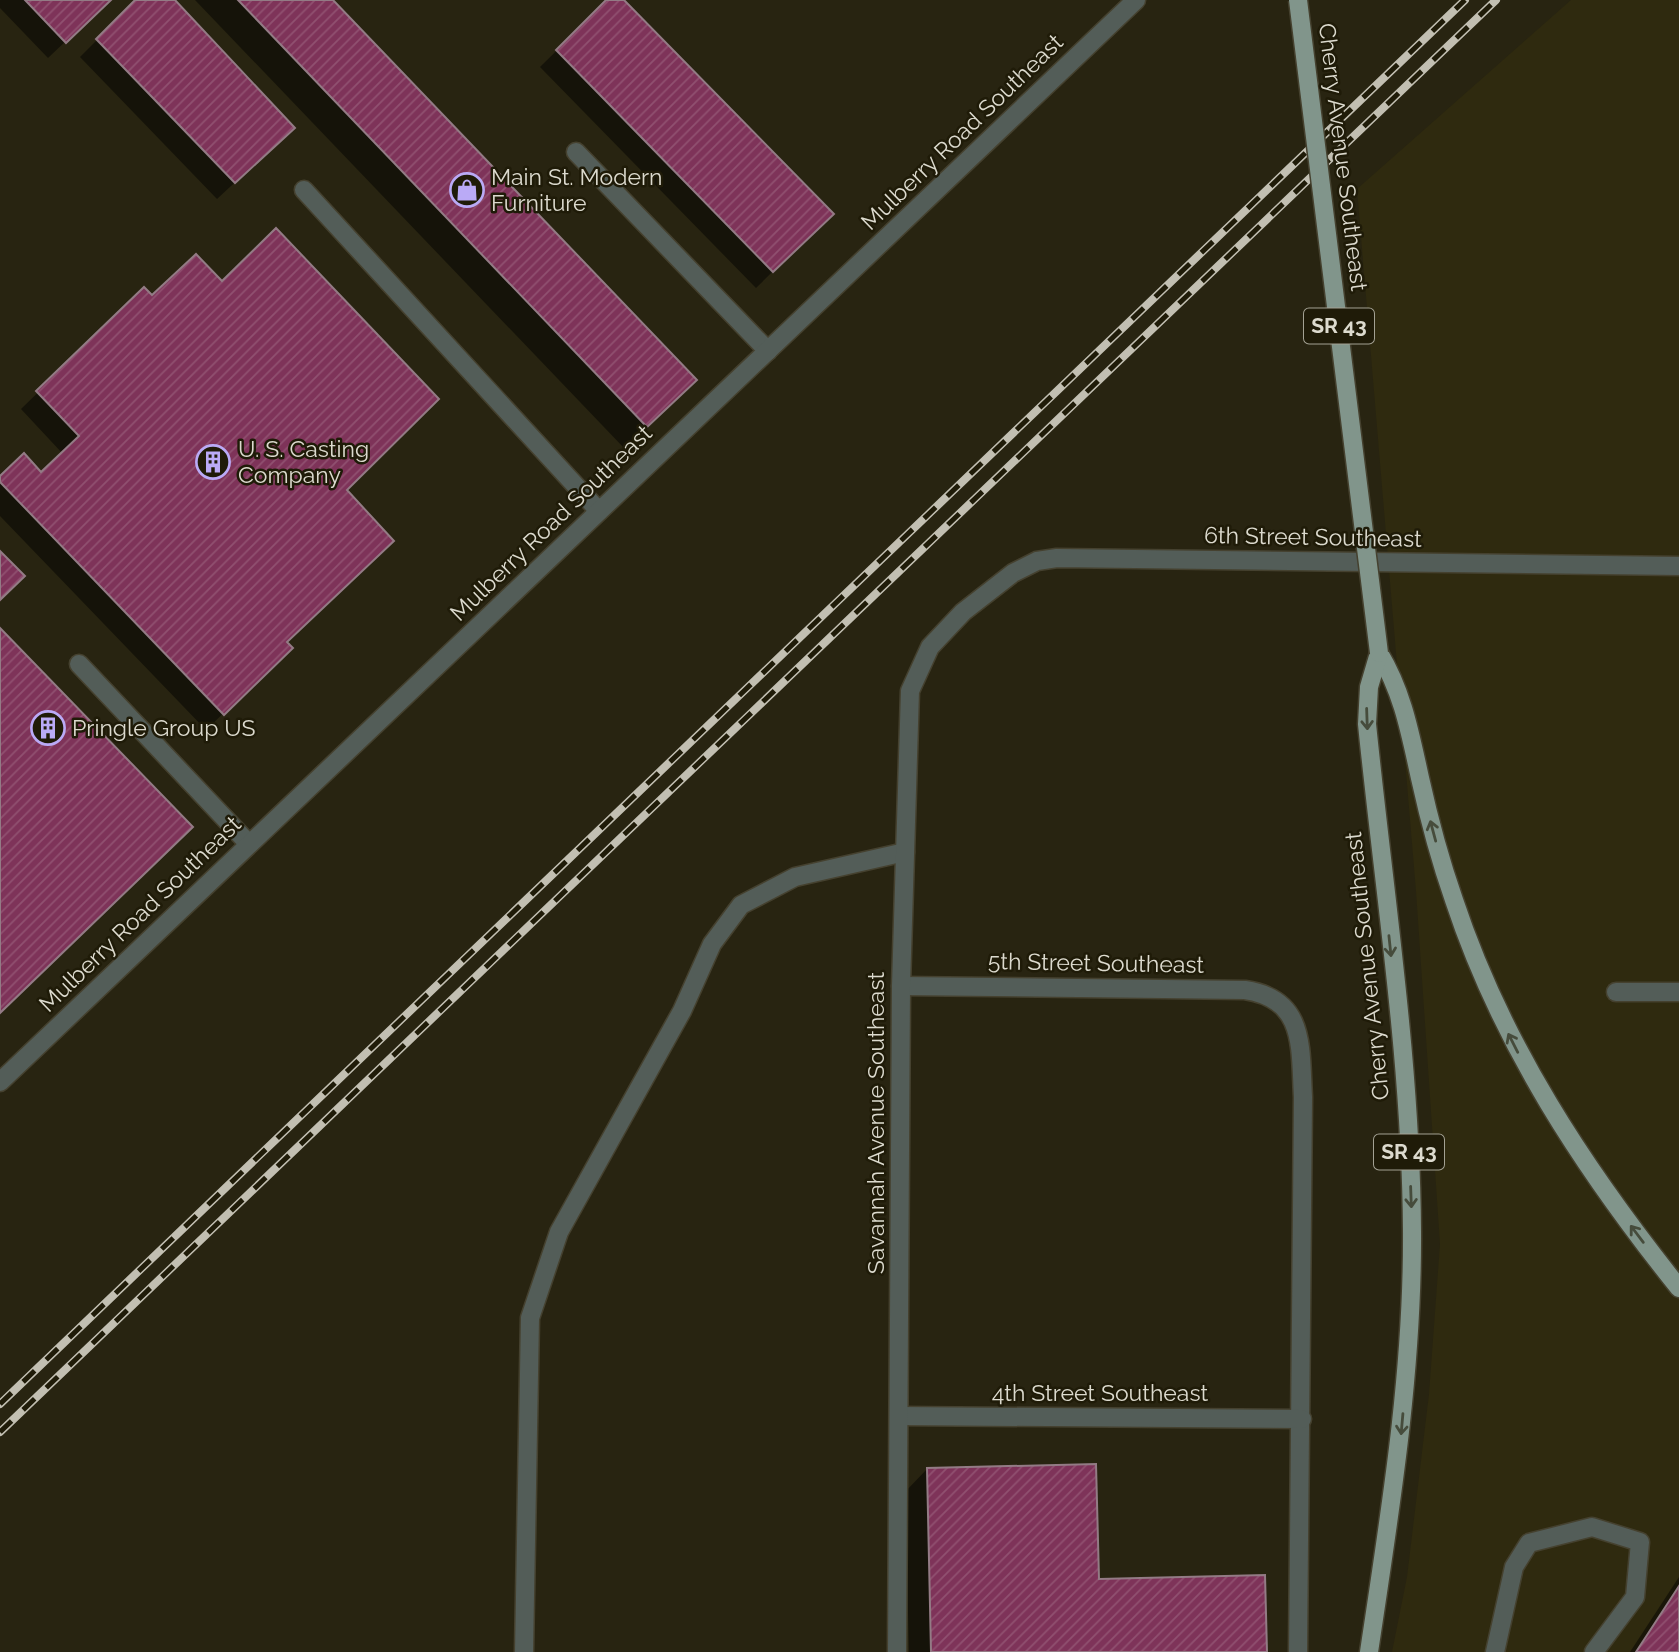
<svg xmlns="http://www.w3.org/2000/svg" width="1679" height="1652" viewBox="0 0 1679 1652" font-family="Raleway,sans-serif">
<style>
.built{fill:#2f2a0f}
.shadow{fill:#0007}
.building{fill:url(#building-hatch);stroke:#937b85;stroke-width:2}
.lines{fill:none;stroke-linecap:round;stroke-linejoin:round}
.service-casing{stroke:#45412f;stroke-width:21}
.minor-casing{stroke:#45412f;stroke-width:21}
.primary-casing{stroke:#45412f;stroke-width:21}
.service{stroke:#535d58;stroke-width:18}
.minor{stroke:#535d58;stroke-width:18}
.primary{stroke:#81958b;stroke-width:18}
.rail-casing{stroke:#c2bfb2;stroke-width:8}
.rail{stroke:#1f1b08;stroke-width:5;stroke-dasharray:16;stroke-linecap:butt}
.primary-bridge-casing{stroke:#45412f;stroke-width:21;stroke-linecap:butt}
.primary-bridge{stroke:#81958b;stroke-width:18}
.oneway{stroke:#464c3c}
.labels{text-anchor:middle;stroke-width:5;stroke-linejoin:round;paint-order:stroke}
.shield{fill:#1f1b08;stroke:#a3a193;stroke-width:2}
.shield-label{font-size:21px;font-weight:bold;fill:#dcdace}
.street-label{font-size:23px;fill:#dcdace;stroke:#1f1b08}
.poi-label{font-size:23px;fill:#dcdace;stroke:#1f1b08;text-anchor:start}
</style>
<defs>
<pattern id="building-hatch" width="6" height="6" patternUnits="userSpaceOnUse" patternTransform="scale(1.75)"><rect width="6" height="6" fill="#7e3359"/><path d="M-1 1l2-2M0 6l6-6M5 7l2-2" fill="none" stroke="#905070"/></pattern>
</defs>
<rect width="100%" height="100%" fill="#282411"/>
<path class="built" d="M1571 0H1679V1652H1392L1407 1577 1429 1394 1440 1244 1416 891 1357 189Z"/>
<g class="shadow">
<path d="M0 0H109L48 58 0 8Z"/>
<path d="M137 0H173L276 144 217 199 80 57Z"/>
<path d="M195 0H331L672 402 624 448Z"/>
<path d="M608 0H621L815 230 756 288 540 67Z"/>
<path d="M144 289 344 491 285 643 291 648 206 730 0 516V478L41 474 63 454 21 409Z"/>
<path d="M927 1469 1097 1581 1266 1652H909L905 1492Z"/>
<path d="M1679 1577V1652H1630Z"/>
</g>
<g class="building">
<path d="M25 0H111L66 43Z"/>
<path d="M135 0H175L295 128 235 183 96 39Z"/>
<path d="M238 0H333L697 380 647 427Z"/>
<path d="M606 0H624L834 214 773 272 556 50Z"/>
<path d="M276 228 439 399 347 490 394 541 287 642 293 648 224 715 0 482V476L24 453 41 472 79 436 36 391 144 287 152 295 196 254 222 281Z"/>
<path d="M0 551 25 576 0 600Z"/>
<path d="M0 628 193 827 0 1013Z"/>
<path d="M1096 1464 1099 1579 1265 1575 1267 1652H931L927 1468Z"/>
<path d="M1679 1586V1652H1636Z"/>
</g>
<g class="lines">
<g class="service-casing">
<g id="service">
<path d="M576 152 768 351"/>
<path d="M304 190 599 511"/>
<path d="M79 664 249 844"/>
<path d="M524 1652 530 1318 559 1232 682 1011 712 944 741 905 795 877 905 852"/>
<path d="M1495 1652 1514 1567 1529 1543 1592 1527 1640 1542 1635 1597 1594 1652"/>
</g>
</g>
<g class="minor-casing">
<g id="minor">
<path d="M901 986 1245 990C1306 999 1300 1047 1303 1097L1298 1652"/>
<path d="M1616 992H1679"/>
<path d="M0 1082 1136 0"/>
<path d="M899 1416 1302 1419"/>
<path d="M897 1652 901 986 910 691 930 647 963 612 1013 573 1037 561 1057 558 1679 566"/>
</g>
</g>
<g class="primary-casing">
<g id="primary">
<path d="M1379 653C1403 693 1410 733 1420 778 1429 819 1440 860 1454 900 1502 1045 1584 1169 1679 1288"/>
<path d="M1369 1652C1390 1512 1413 1373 1412 1231 1411 1061 1384 892 1367 724L1369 687 1379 653"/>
</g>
</g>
<use href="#service" class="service"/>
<use href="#minor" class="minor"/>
<use href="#primary" class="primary"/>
<g class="rail-casing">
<g id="rail">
<path d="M0 1404 1465 0"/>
<path d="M0 1432 1496 0"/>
</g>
</g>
<use href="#rail" class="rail"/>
<g class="primary-bridge-casing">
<path id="primary-bridge" d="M1298 0 1379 653"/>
</g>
<use href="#primary-bridge" class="primary-bridge"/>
</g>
<defs><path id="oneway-shaft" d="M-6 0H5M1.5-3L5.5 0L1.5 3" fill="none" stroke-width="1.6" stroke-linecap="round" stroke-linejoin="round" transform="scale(1.75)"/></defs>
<g class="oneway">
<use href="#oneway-shaft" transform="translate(1367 719) rotate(88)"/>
<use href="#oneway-shaft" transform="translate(1433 831) rotate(-105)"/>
<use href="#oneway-shaft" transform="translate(1390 946) rotate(84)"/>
<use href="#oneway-shaft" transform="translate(1513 1043) rotate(-117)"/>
<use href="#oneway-shaft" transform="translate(1411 1197) rotate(88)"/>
<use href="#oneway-shaft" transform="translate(1637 1234) rotate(-127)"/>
<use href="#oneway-shaft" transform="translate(1402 1424) rotate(95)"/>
</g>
<defs>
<g id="shop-ring" transform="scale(1.75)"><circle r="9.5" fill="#1f1b08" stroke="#baaaf6" stroke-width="1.5"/><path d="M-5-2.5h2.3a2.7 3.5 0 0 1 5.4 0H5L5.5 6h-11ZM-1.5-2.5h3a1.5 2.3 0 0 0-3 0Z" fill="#baaaf6"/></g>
<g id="building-ring" transform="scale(1.75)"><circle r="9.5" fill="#1f1b08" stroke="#baaaf6" stroke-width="1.5"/><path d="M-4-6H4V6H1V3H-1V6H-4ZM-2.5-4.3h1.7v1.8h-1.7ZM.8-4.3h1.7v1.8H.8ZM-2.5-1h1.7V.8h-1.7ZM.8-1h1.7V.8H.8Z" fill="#baaaf6"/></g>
</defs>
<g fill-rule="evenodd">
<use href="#shop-ring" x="467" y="190"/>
<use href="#building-ring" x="213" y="462"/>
<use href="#building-ring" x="48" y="728"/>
</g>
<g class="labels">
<g class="shield">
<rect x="1304" y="308.5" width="70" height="35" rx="5"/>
<rect x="1374" y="1134.5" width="70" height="35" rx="5"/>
</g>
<g class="shield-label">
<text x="1339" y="333">SR 43</text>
<text x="1409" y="1159">SR 43</text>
</g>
<g class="street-label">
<text transform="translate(962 132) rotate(-44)" y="8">Mulberry Road Southeast</text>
<text transform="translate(1343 157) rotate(83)" y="8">Cherry Avenue Southeast</text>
<text transform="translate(551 523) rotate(-44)" y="8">Mulberry Road Southeast</text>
<text transform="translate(1313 537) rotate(1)" y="8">6th Street Southeast</text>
<text transform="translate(140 914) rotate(-44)" y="8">Mulberry Road Southeast</text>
<text transform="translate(1096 963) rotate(1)" y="8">5th Street Southeast</text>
<text transform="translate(1367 966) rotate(-96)" y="8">Cherry Avenue Southeast</text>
<text transform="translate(876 1123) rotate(-90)" y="8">Savannah Avenue Southeast</text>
<text x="1100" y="1401">4th Street Southeast</text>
</g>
<g class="poi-label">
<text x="491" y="185">Main St. Modern<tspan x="491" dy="26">Furniture</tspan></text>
<text x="238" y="457">U. S. Casting<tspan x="238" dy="26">Company</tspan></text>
<text x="72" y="736">Pringle Group US</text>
</g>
</g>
</svg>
